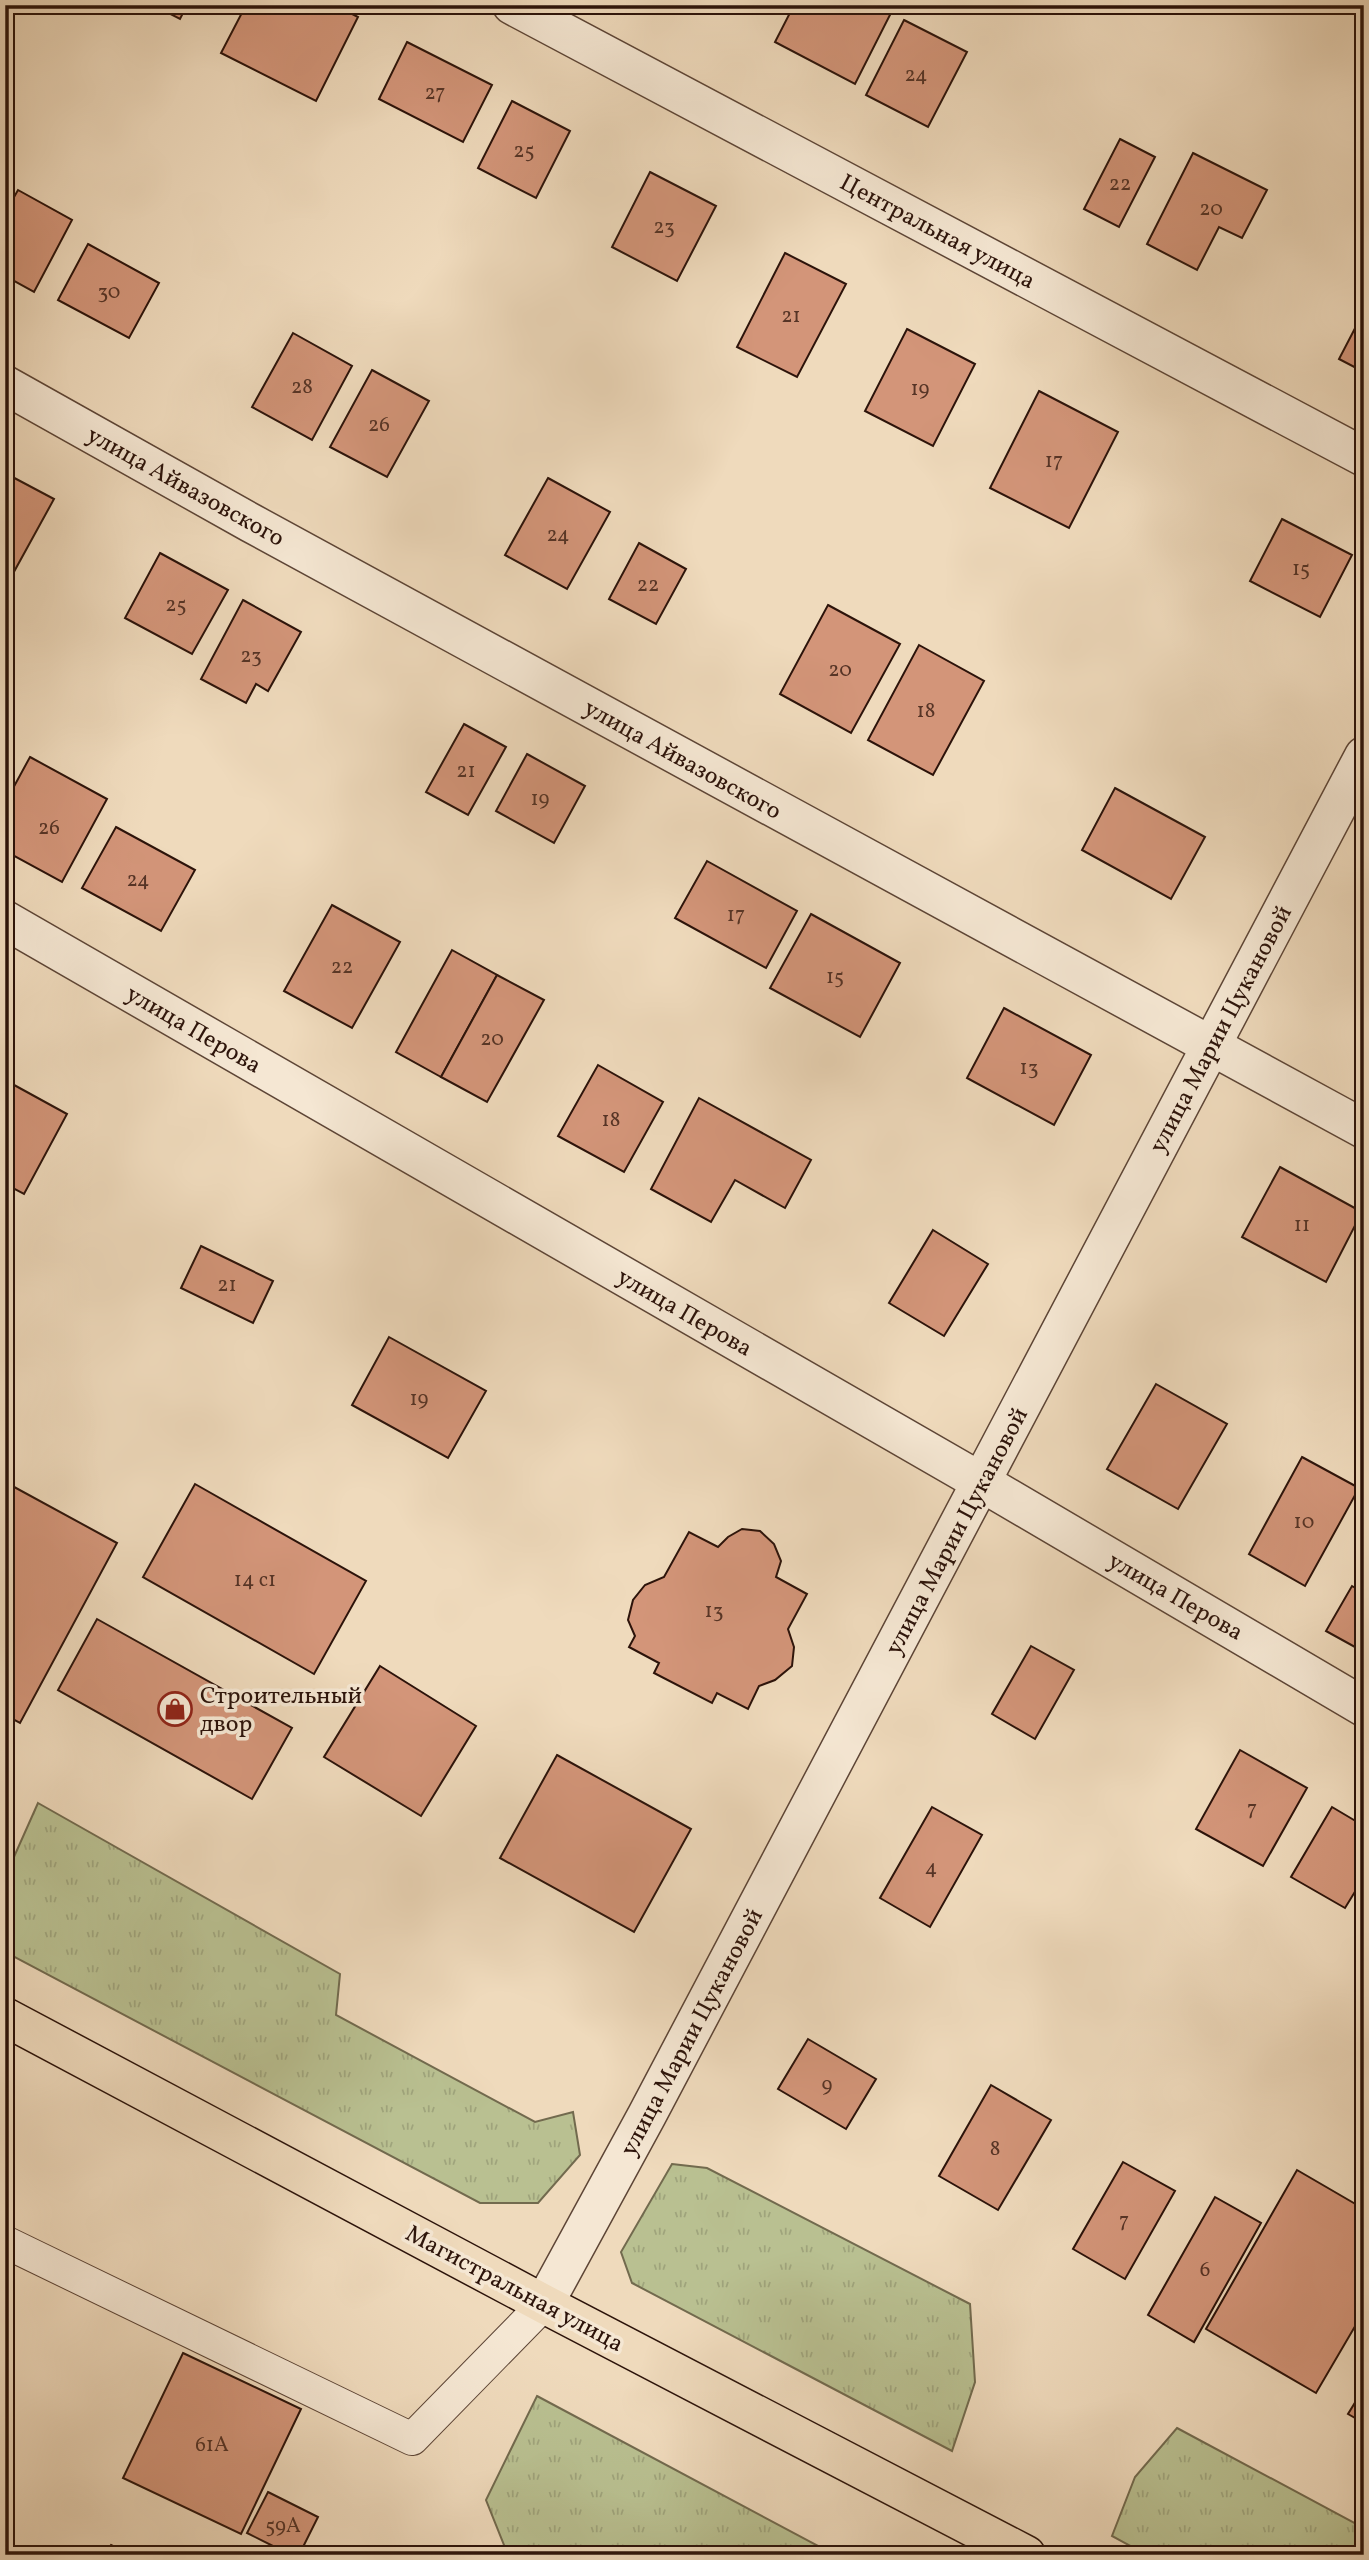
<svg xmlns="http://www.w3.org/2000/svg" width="1369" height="2560" viewBox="0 0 1369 2560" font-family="Vollkorn,serif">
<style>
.grass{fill:url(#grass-tufts);stroke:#726a4e;stroke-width:2}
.building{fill:#d39579;stroke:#2c130a;stroke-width:2}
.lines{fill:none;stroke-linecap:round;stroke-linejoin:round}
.lane-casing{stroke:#5d4536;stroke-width:34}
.street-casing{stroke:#5d4536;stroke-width:41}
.primary-casing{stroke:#2c130a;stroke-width:41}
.lane{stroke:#f5e7d3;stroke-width:32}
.street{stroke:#f5e7d3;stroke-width:38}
.primary{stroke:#efdabc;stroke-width:38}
.labels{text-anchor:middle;stroke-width:7;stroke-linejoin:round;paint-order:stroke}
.number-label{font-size:21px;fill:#563426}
.street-label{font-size:24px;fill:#2c130a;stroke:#f5e7d3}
.poi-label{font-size:24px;fill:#2c130a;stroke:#f5e7d3;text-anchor:start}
</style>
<defs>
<pattern id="grass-tufts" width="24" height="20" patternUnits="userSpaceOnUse" patternTransform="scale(1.75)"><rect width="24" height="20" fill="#b9c091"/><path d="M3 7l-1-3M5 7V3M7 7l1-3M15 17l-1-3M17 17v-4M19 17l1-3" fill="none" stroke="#9fa47c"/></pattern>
</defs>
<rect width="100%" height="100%" fill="#efdabc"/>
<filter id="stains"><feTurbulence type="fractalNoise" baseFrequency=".00286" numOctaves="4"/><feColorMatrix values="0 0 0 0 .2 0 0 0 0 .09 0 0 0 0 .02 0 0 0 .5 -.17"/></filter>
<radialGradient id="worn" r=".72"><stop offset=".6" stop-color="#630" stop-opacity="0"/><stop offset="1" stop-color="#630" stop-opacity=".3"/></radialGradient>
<g class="grass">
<path d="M38 1803 340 1974 336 2015 535 2122 573 2112 580 2155 538 2203H480L5 1952V1877Z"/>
<path d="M672 2164 707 2168 970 2304 975 2382 952 2451 632 2283 621 2252Z"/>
<path d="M537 2396 835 2555H508L486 2500Z"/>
<path d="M1177 2428 1364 2528V2555H1147L1112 2536 1135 2477Z"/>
</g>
<g class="building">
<path d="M153 5H187L180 19Z"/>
<path d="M246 5H335L358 17 316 101 221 53Z"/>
<path d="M794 5H895L855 84 775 42Z"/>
<path d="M904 20 967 52 928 127 866 95Z"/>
<path d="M407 42 492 85 463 142 379 99Z"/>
<path d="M512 101 570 131 536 198 478 168Z"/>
<path d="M1120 139 1155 157 1119 227 1084 209Z"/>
<path d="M1193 153 1267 190 1242 238 1219 227 1197 270 1147 244Z"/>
<path d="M650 172 716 206 677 281 612 247Z"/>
<path d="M18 190 72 220 34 292 5 276V213Z"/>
<path d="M88 244 159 283 129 338 58 300Z"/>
<path d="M785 253 846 284 797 377 737 347Z"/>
<path d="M1364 311V372L1339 359Z"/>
<path d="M907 329 975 364 933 446 865 411Z"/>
<path d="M293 333 352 366 312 440 252 407Z"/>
<path d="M372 370 429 401 387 477 330 447Z"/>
<path d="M1039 391 1118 432 1069 528 990 488Z"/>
<path d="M5 473 54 499 10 579 5 576Z"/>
<path d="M548 478 610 512 567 589 505 555Z"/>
<path d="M1282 519 1352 555 1320 617 1250 581Z"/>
<path d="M639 543 686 569 656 624 609 599Z"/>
<path d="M160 553 228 590 192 654 125 618Z"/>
<path d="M243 600 301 632 268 691 256 684 246 703 201 679Z"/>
<path d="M828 605 900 644 851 733 780 694Z"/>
<path d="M919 645 984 681 933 775 868 740Z"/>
<path d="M464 724 506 747 468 815 426 792Z"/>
<path d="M527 754 585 786 554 843 496 811Z"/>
<path d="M30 757 107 799 62 882 5 851V803Z"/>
<path d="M1115 788 1205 837 1171 899 1082 850Z"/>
<path d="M116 827 195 870 161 931 82 888Z"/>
<path d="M707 861 797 911 766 968 675 918Z"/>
<path d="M332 905 400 942 352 1028 284 991Z"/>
<path d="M811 914 900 963 860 1037 770 988Z"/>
<path d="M452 950 497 975 441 1077 396 1052Z"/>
<path d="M497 975 544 1000 487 1102 441 1077Z"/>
<path d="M1004 1008 1091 1055 1054 1125 967 1078Z"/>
<path d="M598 1065 663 1102 624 1172 558 1136Z"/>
<path d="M5 1080 67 1114 24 1194 5 1184Z"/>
<path d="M699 1098 811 1160 785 1208 735 1180 711 1222 651 1189Z"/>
<path d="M1280 1167 1362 1212 1326 1282 1242 1237Z"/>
<path d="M933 1230 988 1264 944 1336 889 1303Z"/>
<path d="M201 1246 273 1281 253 1323 181 1288Z"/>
<path d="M389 1337 486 1391 448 1458 352 1405Z"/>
<path d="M1156 1384 1227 1424 1178 1509 1107 1469Z"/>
<path d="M1302 1457 1359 1488 1305 1586 1249 1554Z"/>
<path d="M5 1482 117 1543 20 1723 5 1715Z"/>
<path d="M195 1484 366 1581 314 1674 143 1577Z"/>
<path d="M742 1529 760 1531 774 1544 781 1561 776 1577 807 1594 788 1629 794 1647 792 1666 775 1680 759 1686 748 1709 717 1693 712 1703 654 1673 659 1663 629 1647 635 1636 628 1620 633 1600 645 1585 664 1577 689 1532 718 1547 728 1537Z"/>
<path d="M1352 1586 1364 1593V1652L1326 1631Z"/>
<path d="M97 1619 292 1728 252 1799 58 1690Z"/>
<path d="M1031 1646 1074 1670 1035 1739 992 1714Z"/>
<path d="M380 1666 476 1726 421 1816 324 1757Z"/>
<path d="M1240 1750 1307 1788 1263 1866 1196 1829Z"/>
<path d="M557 1755 691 1829 634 1932 500 1858Z"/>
<path d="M932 1807 982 1835 930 1927 880 1898Z"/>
<path d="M1332 1807 1364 1826V1877L1345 1908 1291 1877Z"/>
<path d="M808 2039 876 2079 846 2129 778 2089Z"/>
<path d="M991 2085 1051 2120 998 2210 939 2176Z"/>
<path d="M1123 2162 1175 2191 1125 2279 1073 2249Z"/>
<path d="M1297 2170 1364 2209V2311L1316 2393 1206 2329Z"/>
<path d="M1215 2197 1261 2223 1194 2342 1148 2315Z"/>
<path d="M183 2353 301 2409 241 2534 123 2478Z"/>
<path d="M1364 2388V2423L1348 2414Z"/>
<path d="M268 2492 318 2517 299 2555H291L247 2533Z"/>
<path d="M111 2545 130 2555H105Z"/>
</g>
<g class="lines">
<g class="lane-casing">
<path id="lane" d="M5 2242 412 2439 544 2304"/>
</g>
<g class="street-casing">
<g id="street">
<path d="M512 5 1364 457"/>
<path d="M5 385 251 523 1364 1129"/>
<path d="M5 920 981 1482 1364 1707"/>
<path d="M544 2304 647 2115 1364 756"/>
</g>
</g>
<g class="primary-casing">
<path id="primary" d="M5 2017 544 2304 1026 2555"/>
</g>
<use href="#lane" class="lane"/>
<use href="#street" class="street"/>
<use href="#primary" class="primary"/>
</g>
<defs>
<g id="shop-ring" transform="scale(1.75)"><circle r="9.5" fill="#f5e7d3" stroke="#8f2418" stroke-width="1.5"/><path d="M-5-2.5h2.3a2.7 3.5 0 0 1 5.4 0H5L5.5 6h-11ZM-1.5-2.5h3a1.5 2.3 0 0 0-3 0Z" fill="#8f2418"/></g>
</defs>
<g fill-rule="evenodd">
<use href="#shop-ring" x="175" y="1709"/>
</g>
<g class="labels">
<g class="number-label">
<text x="916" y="81">24</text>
<text x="435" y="99">27</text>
<text x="524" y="157">25</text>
<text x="1120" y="190">22</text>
<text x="1211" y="215">20</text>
<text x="664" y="233">23</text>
<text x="109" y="298">30</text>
<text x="791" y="322">21</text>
<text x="302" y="393">28</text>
<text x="920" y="395">19</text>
<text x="379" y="431">26</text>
<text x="1054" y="467">17</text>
<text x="558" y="541">24</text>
<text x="1301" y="575">15</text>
<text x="648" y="591">22</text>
<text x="176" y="611">25</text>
<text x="251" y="662">23</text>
<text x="840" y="676">20</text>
<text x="926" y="717">18</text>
<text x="466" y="777">21</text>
<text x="540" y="805">19</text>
<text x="49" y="834">26</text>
<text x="138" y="886">24</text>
<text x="736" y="921">17</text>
<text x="342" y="973">22</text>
<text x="835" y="983">15</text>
<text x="492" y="1045">20</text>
<text x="1029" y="1074">13</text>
<text x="611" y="1126">18</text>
<text x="1302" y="1231">11</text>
<text x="227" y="1291">21</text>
<text x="419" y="1405">19</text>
<text x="1304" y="1528">10</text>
<text x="255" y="1586">14 с1</text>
<text x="714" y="1617">13</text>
<text x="1252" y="1815">7</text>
<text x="931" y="1874">4</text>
<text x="827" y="2091">9</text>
<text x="995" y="2155">8</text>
<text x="1124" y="2227">7</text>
<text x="1205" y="2276">6</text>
<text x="212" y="2451">61А</text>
<text x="283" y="2532">59А</text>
</g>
<g class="street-label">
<text transform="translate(938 231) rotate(28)" y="8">Центральная улица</text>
<text transform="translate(186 486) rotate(29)" y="8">улица Айвазовского</text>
<text transform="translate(683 759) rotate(29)" y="8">улица Айвазовского</text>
<text transform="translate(194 1029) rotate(30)" y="8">улица Перова</text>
<text transform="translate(1220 1029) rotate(-62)" y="8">улица Марии Цукановой</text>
<text transform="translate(685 1312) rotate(30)" y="8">улица Перова</text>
<text transform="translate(956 1531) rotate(-62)" y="8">улица Марии Цукановой</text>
<text transform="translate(1176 1596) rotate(30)" y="8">улица Перова</text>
<text transform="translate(691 2032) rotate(-62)" y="8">улица Марии Цукановой</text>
<text transform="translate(515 2288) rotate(28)" y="8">Магистральная улица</text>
</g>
<g class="poi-label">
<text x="200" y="1703">Строительный<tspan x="200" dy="28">двор</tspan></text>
</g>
</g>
<rect width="1369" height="2560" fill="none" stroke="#efdabc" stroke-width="28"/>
<rect x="7" y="7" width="1355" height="2546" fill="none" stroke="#2c130a" stroke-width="3.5"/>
<rect x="14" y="14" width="1341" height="2532" fill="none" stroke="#2c130a" stroke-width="2"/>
<rect width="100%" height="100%" filter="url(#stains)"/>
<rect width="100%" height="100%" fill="url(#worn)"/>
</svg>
